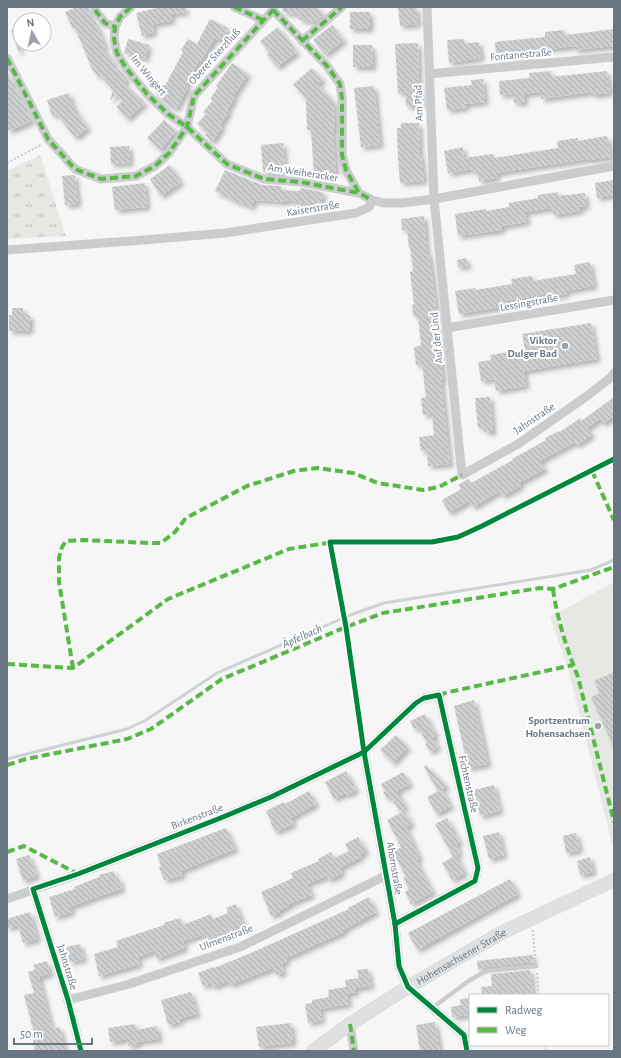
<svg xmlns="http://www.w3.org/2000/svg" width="621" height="1058" viewBox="0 0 621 1058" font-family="'Alegreya Sans',sans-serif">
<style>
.park{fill:url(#park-tufts)}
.garden{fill:#e5e8e3}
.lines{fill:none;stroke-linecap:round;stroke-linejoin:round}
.stream{stroke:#ccd2d6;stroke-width:3}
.building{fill:url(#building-back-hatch);filter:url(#shadow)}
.secondary-casing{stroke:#d3d4d5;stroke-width:14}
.path{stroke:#c9cacb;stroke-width:2;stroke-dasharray:2 2;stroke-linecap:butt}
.lane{stroke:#cbcccd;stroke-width:4.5}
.street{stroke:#cbcccd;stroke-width:9}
.secondary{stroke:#dfe0e1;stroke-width:13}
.quiet{stroke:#58b947;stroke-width:4;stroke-dasharray:8 4;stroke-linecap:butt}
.cycleway-casing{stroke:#fff;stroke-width:8}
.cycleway{stroke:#00873e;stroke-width:5}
.poi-dot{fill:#9aa3ac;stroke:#fff;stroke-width:1.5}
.labels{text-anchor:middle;stroke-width:4;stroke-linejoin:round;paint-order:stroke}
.street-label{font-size:11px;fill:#687684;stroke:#fff}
.poi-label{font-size:11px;font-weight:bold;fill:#687684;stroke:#fff;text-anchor:end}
.water-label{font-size:12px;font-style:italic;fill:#637780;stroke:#fff}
</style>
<defs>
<pattern id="park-tufts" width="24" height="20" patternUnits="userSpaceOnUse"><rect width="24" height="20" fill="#e5e8e3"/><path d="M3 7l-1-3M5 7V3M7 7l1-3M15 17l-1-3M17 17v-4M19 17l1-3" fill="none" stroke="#bdc1be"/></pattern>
<pattern id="building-back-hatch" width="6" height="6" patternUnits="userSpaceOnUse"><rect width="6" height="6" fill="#cdcfd0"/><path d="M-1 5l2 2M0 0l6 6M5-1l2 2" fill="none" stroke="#aaadae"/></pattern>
<filter id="shadow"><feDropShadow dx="3.5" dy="3.5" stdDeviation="2" flood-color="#0004"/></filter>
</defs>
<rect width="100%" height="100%" fill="#f6f6f6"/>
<path class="park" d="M40 155 66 236 7 239V171Z"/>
<path class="garden" d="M614 582V843H612L568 669 550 617Z"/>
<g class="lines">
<path class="stream" d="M7 759 127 729 146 720 217 673 350 615 384 603 591 570 614 560"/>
</g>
<g class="building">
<path d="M76 7H90L89 11 94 22H96L106 48 101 46 112 59 118 73 119 69 127 79 124 83 145 103 127 119 116 107 122 101 116 94 111 100H110L113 90 100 75 98 77 92 69 75 28 73 29 65 12Z"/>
<path d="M161 7H186V12L171 14 172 21 153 24 154 32 142 36 136 13Z"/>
<path d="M283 7H318L323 15 315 22 299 20 300 15 284 12 282 11Z"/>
<path d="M398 7H416L418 24 400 26Z"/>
<rect x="350" y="12" width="20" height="17"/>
<path d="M210 19 228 28 221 41 215 38 200 62 199 61 186 86 188 87 176 109 165 103 155 93 160 84 165 86 183 52 181 50 188 39 197 44Z"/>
<path d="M332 25 344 40 325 55 313 40Z"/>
<path d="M20 27V52L19 53 11 30Z"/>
<path d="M278 27 297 52 277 67 267 55 269 53 260 41Z"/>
<path d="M614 29V46L575 50V46L533 51V55L509 57V55L496 57 495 42 545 37V32L564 30 565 35Z"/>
<path d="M128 39 149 45 145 59 124 53Z"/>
<path d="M464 39V44L479 42 481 58 449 63 447 40Z"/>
<path d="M418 43 419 82 422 105 406 106 405 92 398 93 395 44Z"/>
<path d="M353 45H372L373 67H353Z"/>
<path d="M232 63 248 74 233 97 235 98 227 110 229 112 220 125 222 127 212 142 205 135 207 133 197 124 206 114 203 112 213 100 210 99 218 87 216 86Z"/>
<path d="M312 68 323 80 318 84 334 102 335 129 333 130 336 173 314 175 311 130H307L306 99 293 84Z"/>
<path d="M7 71 32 121 9 131 7 126Z"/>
<path d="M551 71V77L607 71 610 93 592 95V92L541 99V92L524 94 525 102 514 103 513 94 500 95 499 81 530 78 529 73Z"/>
<path d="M483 79 485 102 465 104 466 108 447 110 444 88 472 85 471 80Z"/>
<path d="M374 86 380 145 361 147 354 88Z"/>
<path d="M69 93 74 108 88 128 75 138 57 114 52 116 47 100Z"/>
<path d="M164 120 176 131 160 150 147 138Z"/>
<path d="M401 123H419L420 156 421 155 424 181 400 183 398 158 397 128H401Z"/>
<path d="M607 136 611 157 589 160V159L496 173 497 178 479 181 478 173H474L473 169 448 173 444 151 463 147 464 158 493 154 494 158 558 148 557 141 578 138V141Z"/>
<path d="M283 143 285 169H282V174L263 172 261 145Z"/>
<path d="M129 146 130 163 111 164 110 147Z"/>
<path d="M170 165 181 182 161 196 150 179Z"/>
<path d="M225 170 262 185 281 186V190L300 191V188L323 192 321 206 287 200V202L254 200 252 207 237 202 215 191Z"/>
<path d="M73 175 75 176 78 204 65 205 62 176Z"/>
<path d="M614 180V195L597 198 595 183Z"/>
<path d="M145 183 147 207 115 210 112 187Z"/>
<path d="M558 192V196L585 193 586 206 580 207V211L553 215 552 208 525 212 527 222 502 226V230L458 236 455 214 486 209V211L509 207V203L538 198V195Z"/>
<path d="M424 216 427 253H429L435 298 443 380H441L450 464 428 466 427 450 421 451 419 437 434 435 432 414 423 415 421 398 426 397 422 364 416 365 414 347 421 346 418 316H413L412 305 414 304 410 272 413 271 410 247 409 248 407 230H402L401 219Z"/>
<path d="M466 258 468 266 458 267 457 260Z"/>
<path d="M590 262 594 286 566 291 567 294 548 297 547 294 506 301 507 306 459 314 455 291 475 288V290L512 284 511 279 532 276 533 281 576 274 574 265Z"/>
<path d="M12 308H23V315H30V331H9V315H12Z"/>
<path d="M591 323 597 359 524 371 526 386 496 391 494 379 481 381 478 362 491 360 490 355 525 349 522 334Z"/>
<path d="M490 397 493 432H485V427L478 428 475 398Z"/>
<path d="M614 397V416L603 424 600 419 587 428 592 435 577 445 575 442 540 461 545 469 519 483 521 486 502 496 500 491 473 507 469 501 449 513 442 500 461 489 458 485 468 479 471 483 513 460 512 459 546 440 545 438 559 431 560 432 580 418 581 421Z"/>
<path d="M614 672V748L591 697 600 693 594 681Z"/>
<path d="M474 700 488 764 468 768 454 706Z"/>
<path d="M425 714 436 735 433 737 438 747 430 752 425 744 427 743 418 727 414 729 410 721Z"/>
<path d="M396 735 408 747 393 763 380 750Z"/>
<path d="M426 765 447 786 442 789 451 806 436 814 427 797 438 791 424 767Z"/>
<path d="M346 771 356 790 347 795 346 793 334 799 325 782Z"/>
<path d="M403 772 410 784 397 791 406 807 399 811 391 797 387 799 383 792 385 791 381 784Z"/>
<path d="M494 785 500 811 480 816 474 790Z"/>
<path d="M309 791 316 804 291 818 294 824 275 832 266 811 284 802 285 804Z"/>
<path d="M404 811 412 824 406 827 420 858 416 860 433 892 411 904 405 892 409 889 403 878 406 877 393 852 401 847 387 820Z"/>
<path d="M447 818 460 842 456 844 460 853 456 855 465 873 452 880 442 863 453 857 435 824Z"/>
<path d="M226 828 235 849 181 871 182 876 164 880 159 867 161 866 157 854Z"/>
<path d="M499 832 504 855 489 859 483 836Z"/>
<path d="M576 833 580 850 566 853 563 836Z"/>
<path d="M358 837 366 851 360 855 361 857 340 868 342 873 329 880 327 876 307 884 312 895 289 904V906L280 910V912L271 916 261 892 293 878 291 873 319 861 318 859 331 852 334 858 349 851 345 844Z"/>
<path d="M29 855 37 876 23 881 16 859Z"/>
<path d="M590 857 593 872 580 875 577 861Z"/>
<path d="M114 871 116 879 119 878 122 889 97 897 70 907 72 912 55 917 49 897 75 889 74 887 99 877V875Z"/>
<path d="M510 879 518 894 417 950 408 933Z"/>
<path d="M369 897 376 912 343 930 344 932 286 958 287 962 281 964 284 972 277 975 273 968 230 985 229 981 213 987 211 983 203 986 198 973 213 967 214 968 251 953 349 909 348 908Z"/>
<path d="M236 904 244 926 204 941 202 935 183 941 185 948 156 959 154 951 138 957 140 964 99 976 94 954 118 947 116 941 164 925V923L180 918 183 925 211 914 213 919 228 913 226 908Z"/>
<path d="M30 912 38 939 23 943 18 925 7 928V919Z"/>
<path d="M80 944 84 959 70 962 66 947Z"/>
<path d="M533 955 534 962 486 967 478 970 477 961Z"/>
<path d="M47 961 50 974 39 977 52 1029 60 1027 65 1051H35L32 1034 34 1033 24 995 34 993 28 972 35 970 33 965Z"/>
<path d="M368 969 371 986 355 988 356 992 347 994 349 1004 320 1009 322 1020 308 1023 305 1004 312 1003V1000L329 997 328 990 346 987 345 980 359 978 357 970Z"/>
<path d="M530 970 533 994 482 995 481 987 492 986 491 974Z"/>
<path d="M191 992 197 1014 179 1019 180 1022 168 1025 161 1000Z"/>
<path d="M470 998V1015L452 1017 451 1007 461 1005 460 999Z"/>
<path d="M435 1022 440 1051H420L416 1025Z"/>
<path d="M291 1023 293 1043 259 1047 256 1027Z"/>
<path d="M135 1024 136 1030 157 1026 159 1039 137 1042 138 1044 128 1046 127 1039 110 1042 108 1028Z"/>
</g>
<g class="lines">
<g class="secondary-casing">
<g id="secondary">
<path id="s1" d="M313 1051 350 1024 408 987 501 933 614 880"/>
</g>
</g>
<g class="path">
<path d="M7 163 41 145"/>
<path d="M533 930 535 959"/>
<path d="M537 973 539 995"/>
<path d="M545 1045 546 1051"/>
</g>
<path class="lane" d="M432 1008 470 980 486 971 536 966"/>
<g class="street">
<path d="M131 7 120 17 115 27 114 39 117 53 126 68 147 94 168 114 187 127 227 164 264 179 301 182 359 193"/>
<path d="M234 7 263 20"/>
<path d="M427 7 434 199 462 475 518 444 587 396 610 378 614 373"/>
<path d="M95 10 105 23 115 27"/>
<path d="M273 10 327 66 340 84 342 98V155L346 170 359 193 372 200 384 203H402L434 199 614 166"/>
<path d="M302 41 342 7"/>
<path d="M7 58 48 139 75 169 101 179 136 176 155 166 169 153 187 127 194 96 273 10 274 7"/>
<path d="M429 74 614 57"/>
<path d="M7 250 144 240 225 233 356 213 369 207 372 200"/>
<path d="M447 328 614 300"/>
<path d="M364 752 395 924 399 966 408 987 464 1035 467 1051"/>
<path d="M33 889 68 1000 81 1051"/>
<path d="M7 899 78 874 223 817 271 797 364 752 416 703 424 698 439 695 478 868 475 881 395 924"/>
<path d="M68 1000 126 985 240 947 385 876"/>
<path d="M350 1024 354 1051"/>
</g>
<use href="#secondary" class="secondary"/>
<g class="quiet">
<path d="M131 7 120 17 115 27 114 39 117 53 126 68 147 94 168 114 187 127 227 164 264 179 301 182 359 193"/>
<path d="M234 7 263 20"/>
<path d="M95 10 105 23 115 27"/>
<path d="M273 10 327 66 340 84 342 98V155L346 170 359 193 372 200"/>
<path d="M302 41 342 7"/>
<path d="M7 58 48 139 75 169 101 179 136 176 155 166 169 153 187 127 194 96 273 10 274 7"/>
<path d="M592 471 614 520"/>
<path d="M553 589C557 619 567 649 578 677L614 822"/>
<path d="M7 664 73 668 168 599 289 549 333 542"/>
<path d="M73 668 59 582V558L62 547 66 541 83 540 150 543H161L175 532 186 518 247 486 294 471 317 468 353 473 378 483 423 490 439 487 462 475"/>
<path d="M439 695 449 692 573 665"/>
<path d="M7 765 26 759 127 739 151 729 222 679 346 627 383 613 540 588 553 589 614 567"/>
<path d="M7 852 24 846 78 874"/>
<path d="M350 1024 354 1051"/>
</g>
<g class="cycleway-casing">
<g id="cycleway">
<path d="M81 1051 68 1000 33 889 78 874 223 817 271 797 364 752 416 703 424 698 439 695 478 868 475 881 395 924"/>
<path d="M467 1051 464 1035 408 987 399 966 395 924 364 752 346 627 330 542H432L458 537 482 526 614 459"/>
</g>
</g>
<use href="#cycleway" class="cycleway"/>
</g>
<g class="poi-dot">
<circle cx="565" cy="346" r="4"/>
<circle cx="598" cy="726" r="4"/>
</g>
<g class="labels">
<g class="street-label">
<text transform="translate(521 54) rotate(-5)" y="4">Fontanestraße</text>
<text transform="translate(214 56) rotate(-48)" y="4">Oberer Sterzfluß</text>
<text transform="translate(149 75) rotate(50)" y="4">Im Wingert</text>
<text transform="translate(418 103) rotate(-92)" y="4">Am Pfad</text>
<text transform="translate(303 172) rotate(9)" y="4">Am Weiheracker</text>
<text transform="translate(313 208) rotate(-9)" y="4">Kaiserstraße</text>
<text transform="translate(529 302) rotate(-10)" y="4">Lessingstraße</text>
<text transform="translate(436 338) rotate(-96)" y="4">Auf der Lind</text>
<text transform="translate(534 418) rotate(-34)" y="4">Jahnstraße</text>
<text transform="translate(469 784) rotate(77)" y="4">Fichtenstraße</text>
<text transform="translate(197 816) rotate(-21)" y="4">Birkenstraße</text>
<text transform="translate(395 868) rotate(80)" y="4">Ahornstraße</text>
<text transform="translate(226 937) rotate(-21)" y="4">Ulmenstraße</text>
<text dy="4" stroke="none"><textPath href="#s1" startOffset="176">Hohensachsener Straße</textPath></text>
<text transform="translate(68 967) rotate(73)" y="4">Jahnstraße</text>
</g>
<g class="poi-label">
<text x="557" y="344">Viktor<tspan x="557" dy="13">Dulger Bad</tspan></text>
<text x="590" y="724">Sportzentrum<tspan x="590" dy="13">Hohensachsen</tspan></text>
</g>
<g class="water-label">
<text transform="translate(302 636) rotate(-24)" y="4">Äpfelbach</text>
</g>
</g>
<rect width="621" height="1058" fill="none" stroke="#687684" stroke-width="16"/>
<rect x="469" y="994" width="140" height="52" fill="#ffffff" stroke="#c3c8ce"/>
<rect x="477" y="1007" width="20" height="6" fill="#00873e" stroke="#c3c8ce"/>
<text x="505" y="1014" font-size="12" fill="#687684">Radweg</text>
<rect x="477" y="1027" width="20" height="6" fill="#58b947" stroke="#c3c8ce"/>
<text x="505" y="1034" font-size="12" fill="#687684">Weg</text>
<g transform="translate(32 32) rotate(351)"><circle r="19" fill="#ffffff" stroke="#c3c8ce"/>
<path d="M0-3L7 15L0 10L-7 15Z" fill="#9aa3ac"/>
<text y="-6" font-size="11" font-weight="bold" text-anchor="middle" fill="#687684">N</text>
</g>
<path d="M14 1038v6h78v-6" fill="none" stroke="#687684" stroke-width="2"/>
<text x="20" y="1038" font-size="12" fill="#687684" stroke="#ffffff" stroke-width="3" paint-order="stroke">50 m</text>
</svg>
